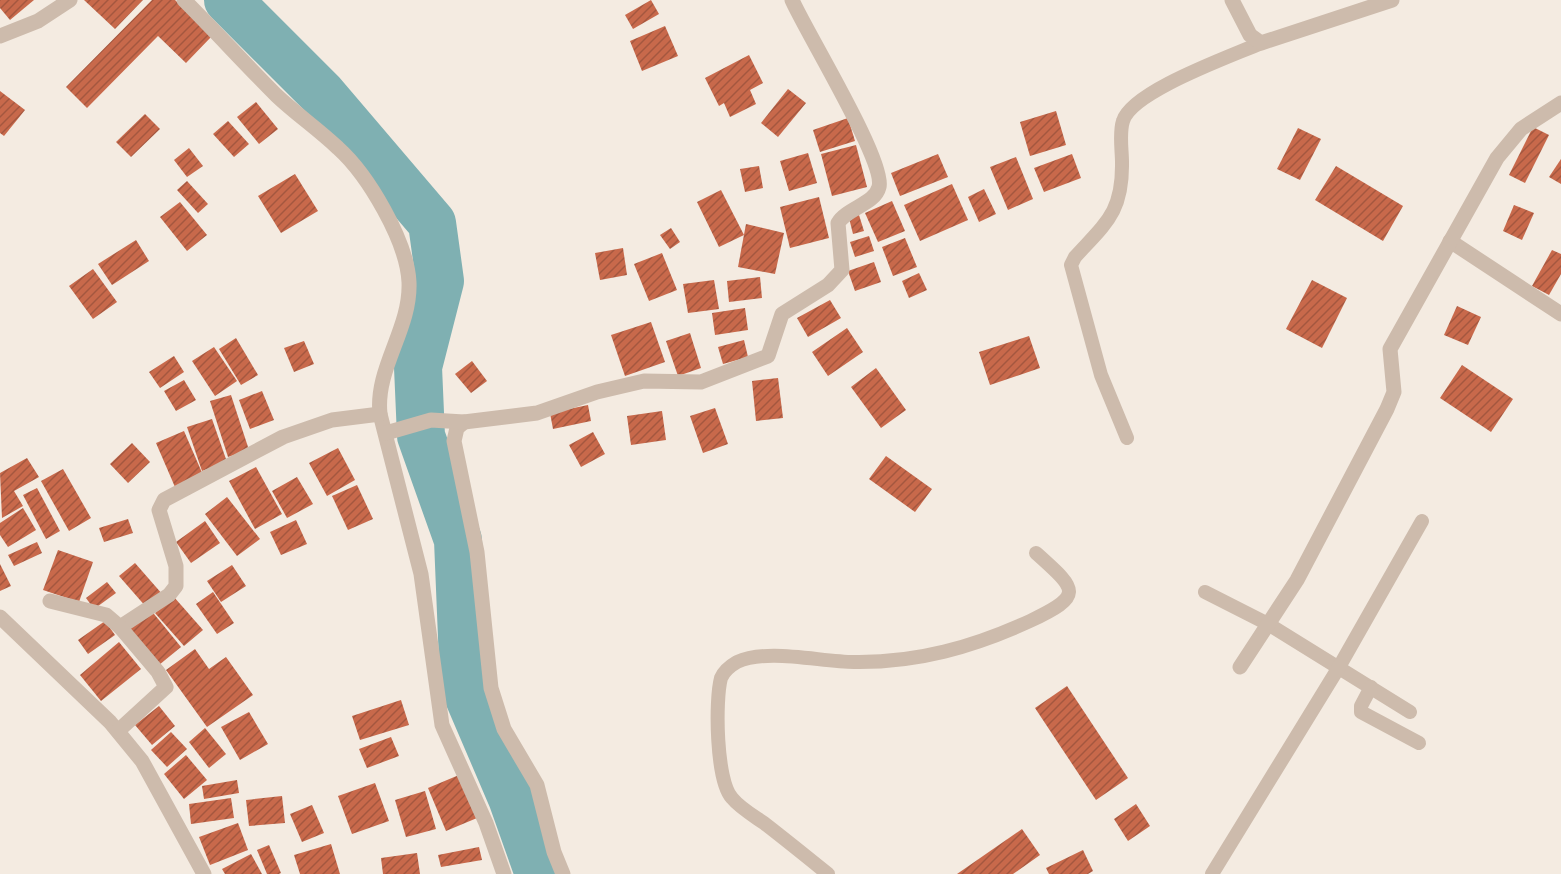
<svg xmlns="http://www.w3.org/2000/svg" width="1561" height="874" viewBox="0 0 1561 874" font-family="Mulish,sans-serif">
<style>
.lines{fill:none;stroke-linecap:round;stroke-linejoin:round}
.river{stroke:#7fb0b2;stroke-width:48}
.building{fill:url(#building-hatch)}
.lane{stroke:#cdbbac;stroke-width:14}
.street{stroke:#cdbbac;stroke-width:15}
</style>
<defs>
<pattern id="building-hatch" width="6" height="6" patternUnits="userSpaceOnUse" patternTransform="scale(1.5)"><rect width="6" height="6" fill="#c8694b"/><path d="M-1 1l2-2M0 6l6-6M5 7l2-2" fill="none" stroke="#a4573f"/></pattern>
</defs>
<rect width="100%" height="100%" fill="#f4ebe1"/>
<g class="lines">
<path class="river" d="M228 0 322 94 432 223 440 281 418 367 421 436 458 540 464 686 512 798 539 874"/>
</g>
<g class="building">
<path d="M0 0H34L10 20 0 8Z"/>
<path d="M84 0H143L115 29Z"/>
<path d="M152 0H175L212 36 186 63 158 36 87 108 66 87Z"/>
<path d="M651 0 659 14 633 29 625 15Z"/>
<path d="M665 26 678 56 642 71 630 41Z"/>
<path d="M749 55 763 83 750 90 756 104 730 117 724 103 719 106 705 78Z"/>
<path d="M788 89 806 103 778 137 761 123Z"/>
<path d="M0 91 25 110 4 136 0 133Z"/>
<path d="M256 102 278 129 259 144 237 117Z"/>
<path d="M1056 111 1066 145 1030 156 1020 122Z"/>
<path d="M145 114 160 129 131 157 116 142Z"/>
<path d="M848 118 855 141 820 152 813 130Z"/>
<path d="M228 121 249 144 234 157 213 134Z"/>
<path d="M1533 127 1549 135 1525 183 1509 175Z"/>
<path d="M1298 128 1321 139 1300 180 1277 169Z"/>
<path d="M856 145 867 187 832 196 821 154Z"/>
<path d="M189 148 203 166 187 177 174 160Z"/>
<path d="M808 153 817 183 789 191 780 161Z"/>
<path d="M938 154 948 177 900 196 891 173Z"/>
<path d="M1072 154 1081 178 1044 192 1034 168Z"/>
<path d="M1016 157 1033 199 1008 210 990 167Z"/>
<path d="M1561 159V184L1549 177Z"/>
<path d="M759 166 763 188 745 192 740 169Z"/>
<path d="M1336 166 1403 206 1383 241 1315 200Z"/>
<path d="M295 174 318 211 281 233 258 196Z"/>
<path d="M187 181 208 204 198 213 177 190Z"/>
<path d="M952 184 968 220 920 241 904 205Z"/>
<path d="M984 189 996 214 979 222 968 197Z"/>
<path d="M721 190 744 235 719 247 697 202Z"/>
<path d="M819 197 829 238 790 248 780 207Z"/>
<path d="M892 201 905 231 878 242 865 213Z"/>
<path d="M180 202 207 235 187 251 160 217Z"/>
<path d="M1514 205 1534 213 1522 240 1503 231Z"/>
<path d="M859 215 864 231 853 234 849 218Z"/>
<path d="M746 224 784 233 775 274 738 267Z"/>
<path d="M671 228 680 242 670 249 660 235Z"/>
<path d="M869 236 874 251 855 257 850 242Z"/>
<path d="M905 238 917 267 893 276 882 247Z"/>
<path d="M136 240 149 261 112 285 98 264Z"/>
<path d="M623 248 627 275 600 280 595 253Z"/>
<path d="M1552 250 1561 254V274L1549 295 1532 286Z"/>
<path d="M662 253 677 290 649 301 634 264Z"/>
<path d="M874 262 881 282 855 291 848 271Z"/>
<path d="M93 269 117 302 93 319 69 286Z"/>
<path d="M919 273 927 290 909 298 902 281Z"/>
<path d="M760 277 762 298 729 302 727 281Z"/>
<path d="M714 280 719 309 688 313 683 284Z"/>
<path d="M1312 280 1347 298 1322 348 1286 329Z"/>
<path d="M830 300 841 318 808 337 797 318Z"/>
<path d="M1457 306 1481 317 1468 345 1444 335Z"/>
<path d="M745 308 748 330 715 335 712 313Z"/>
<path d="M651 322 665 362 625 376 611 335Z"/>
<path d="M847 328 863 352 828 376 812 352Z"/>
<path d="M690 333 701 368 678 376 666 341Z"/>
<path d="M1029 336 1040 368 990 385 979 352Z"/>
<path d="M236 338 258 375 241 385 219 349Z"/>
<path d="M744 340 748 357 723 364 718 347Z"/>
<path d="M304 341 314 364 294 372 284 348Z"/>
<path d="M214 347 237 381 215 396 192 361Z"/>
<path d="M174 356 184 372 160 388 149 372Z"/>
<path d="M472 361 487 381 471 393 455 374Z"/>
<path d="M1462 365 1513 399 1491 432 1440 398Z"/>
<path d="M876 368 906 410 881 428 851 387Z"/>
<path d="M778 378 783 418 756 421 752 381Z"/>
<path d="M184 380 196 400 176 411 164 391Z"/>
<path d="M262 391 274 420 250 429 239 400Z"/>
<path d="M231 395 249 450 228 457 210 401Z"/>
<path d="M588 405 591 421 553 429 550 413Z"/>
<path d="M715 408 728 444 703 453 690 416Z"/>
<path d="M662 411 666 440 631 445 627 416Z"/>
<path d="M212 419 227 462 202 471 187 427Z"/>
<path d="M184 431 203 475 175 487 156 443Z"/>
<path d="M593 432 605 454 581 467 569 445Z"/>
<path d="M132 443 150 462 128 483 110 464Z"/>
<path d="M338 448 355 480 327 496 309 463Z"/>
<path d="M886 456 932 489 915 512 869 479Z"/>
<path d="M27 458 39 477 14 491 23 506 2 518 0 473Z"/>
<path d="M256 467 282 514 255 529 229 481Z"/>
<path d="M63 469 91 518 69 531 41 481Z"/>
<path d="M297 477 313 504 287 518 272 491Z"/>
<path d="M357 485 373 519 348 530 332 496Z"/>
<path d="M37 488 60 531 46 539 23 495Z"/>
<path d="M227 497 260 539 237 556 205 514Z"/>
<path d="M23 508 36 530 8 547 0 535V523Z"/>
<path d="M128 519 133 533 104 542 99 528Z"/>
<path d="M296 520 307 544 281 555 270 532Z"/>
<path d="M205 521 220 543 191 563 176 542Z"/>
<path d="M37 542 42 553 14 566 8 555Z"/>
<path d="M58 550 93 562 79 602 43 590Z"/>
<path d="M135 563 163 595 147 608 119 576Z"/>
<path d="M0 564 11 586 0 591Z"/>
<path d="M232 565 246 586 221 602 207 581Z"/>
<path d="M107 582 116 593 94 609 86 598Z"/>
<path d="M213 592 234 623 217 634 196 604Z"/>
<path d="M174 597 203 630 184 646 155 613Z"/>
<path d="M150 609 181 647 159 665 128 627Z"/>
<path d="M105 621 115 635 88 654 78 640Z"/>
<path d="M119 642 141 669 101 701 80 675Z"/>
<path d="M195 649 209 669 226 657 253 695 207 727 166 670Z"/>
<path d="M1067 686 1128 778 1096 800 1035 708Z"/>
<path d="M401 700 409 725 360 740 352 716Z"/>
<path d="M159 706 175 726 152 745 135 725Z"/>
<path d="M249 712 268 744 240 760 221 727Z"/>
<path d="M205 728 226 754 209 768 189 742Z"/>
<path d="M171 732 187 749 167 767 151 750Z"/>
<path d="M391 737 399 756 367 768 359 749Z"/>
<path d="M186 755 207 780 184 799 164 774Z"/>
<path d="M459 775 477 818 446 831 428 788Z"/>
<path d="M237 780 239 793 204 799 202 786Z"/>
<path d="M375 783 389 821 352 834 338 796Z"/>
<path d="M425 791 436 829 406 837 395 800Z"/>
<path d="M282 796 285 823 249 826 246 800Z"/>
<path d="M231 798 234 818 191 824 189 804Z"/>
<path d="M1136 804 1150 826 1128 841 1114 819Z"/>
<path d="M312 805 324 833 302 842 290 814Z"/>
<path d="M238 823 248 850 210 865 199 837Z"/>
<path d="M1022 829 1040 855 1013 874H957Z"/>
<path d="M331 844 340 874H300L294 855Z"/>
<path d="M269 845 281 873 279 874H267L257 850Z"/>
<path d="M479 847 482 860 441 867 438 855Z"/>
<path d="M1083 850 1093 871 1088 874H1049L1046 868Z"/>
<path d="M417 853 420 874H383L381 858Z"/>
<path d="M251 854 262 874H225L222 869Z"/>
</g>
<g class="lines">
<g class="lane">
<path d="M1127 438 1101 375 1071 265 1075 257C1106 223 1123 212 1122 162 1122 150 1119 133 1123 121 1132 91 1232 56 1261 43"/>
<path d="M1205 592 1268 624 1410 712"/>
<path d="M1371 687 1361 706V712L1419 743"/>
<path d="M828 874C807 857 786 840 764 823 754 816 740 808 732 798 716 781 715 700 721 678 724 671 730 666 737 662 767 648 821 662 854 662 917 663 973 647 1030 621 1085 595 1077 590 1036 553"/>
<path d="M1212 874 1339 667 1422 521"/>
</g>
<g class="street">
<path d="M184 0C215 31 245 64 276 95 296 114 318 129 338 148 368 175 407 241 409 282 411 329 375 368 380 414L421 574 442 725 486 823 504 874"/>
<path d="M1232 0 1250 35 1261 43 1392 0"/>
<path d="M0 36 38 21 70 0"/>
<path d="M1450 241 1561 314"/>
<path d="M464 422 457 428 454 441 477 552 491 688 504 729 537 785 554 852 563 874"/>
<path d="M386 433 431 420 464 422 537 413 597 392 644 381 701 382 768 356 782 314 828 285 842 270 838 223C847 208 875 204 879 187 886 162 806 32 792 0"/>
<path d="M50 601 106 615 120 627 169 595 176 586V566L159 510 164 500 283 437 332 420 380 414"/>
<path d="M0 617 110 722 142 761 204 874"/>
<path d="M1240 667 1297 580 1387 409 1394 392 1390 349 1497 158 1521 129 1561 103"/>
<path d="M118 731 166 687 158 672 120 627"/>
</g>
</g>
</svg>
